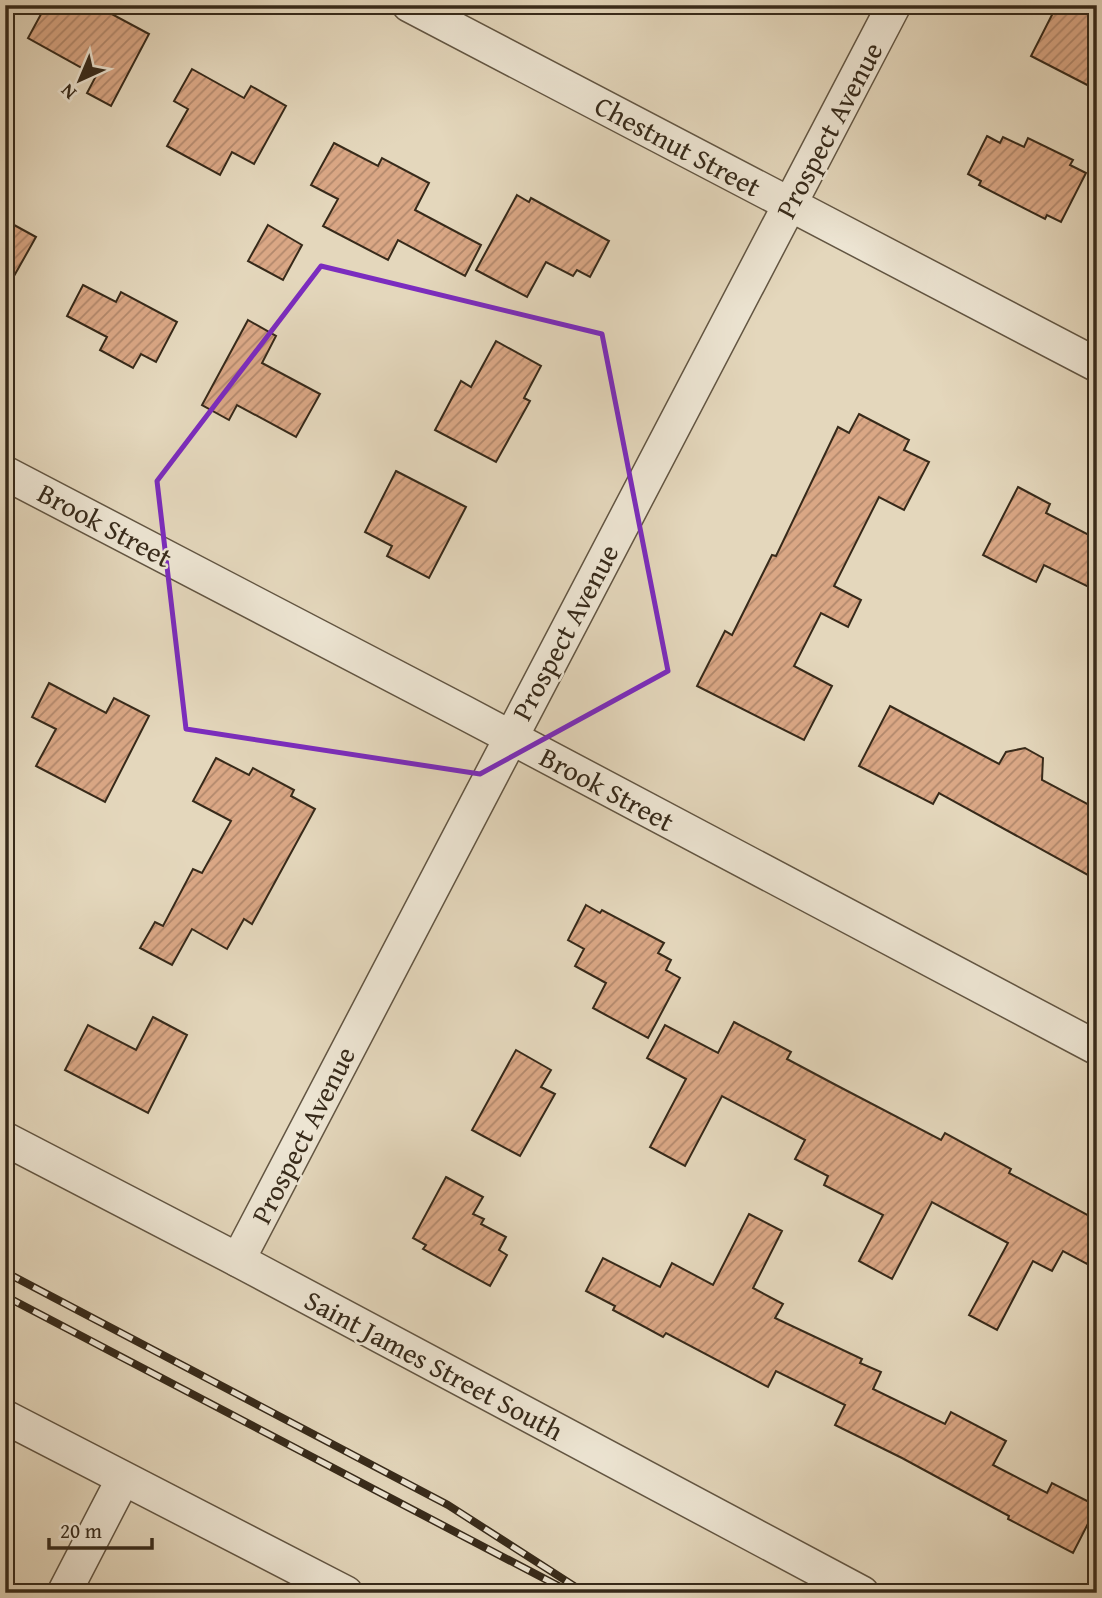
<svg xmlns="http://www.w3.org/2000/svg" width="1102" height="1598" viewBox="0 0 1102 1598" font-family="'Gentium Book Plus',serif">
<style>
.building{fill:url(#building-hatch);stroke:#372a1a;stroke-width:2}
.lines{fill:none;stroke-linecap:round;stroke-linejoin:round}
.minor-casing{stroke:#625542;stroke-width:36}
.minor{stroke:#ede5d3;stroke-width:33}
.rail-casing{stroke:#372a1a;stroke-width:8}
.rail{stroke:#ede5d3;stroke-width:5;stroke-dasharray:16;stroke-linecap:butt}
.marked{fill:none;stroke:#7b2cbf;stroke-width:5;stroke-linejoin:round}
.labels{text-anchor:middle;stroke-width:5;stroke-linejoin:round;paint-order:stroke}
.street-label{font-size:28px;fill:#372a1a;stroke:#ede5d3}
</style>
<defs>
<pattern id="building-hatch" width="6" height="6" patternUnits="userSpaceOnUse" patternTransform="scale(1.75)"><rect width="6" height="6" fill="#daa785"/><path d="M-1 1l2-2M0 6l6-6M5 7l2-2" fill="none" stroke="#b2886c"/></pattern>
</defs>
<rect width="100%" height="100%" fill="#e4d7bc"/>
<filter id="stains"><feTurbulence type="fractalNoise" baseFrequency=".00286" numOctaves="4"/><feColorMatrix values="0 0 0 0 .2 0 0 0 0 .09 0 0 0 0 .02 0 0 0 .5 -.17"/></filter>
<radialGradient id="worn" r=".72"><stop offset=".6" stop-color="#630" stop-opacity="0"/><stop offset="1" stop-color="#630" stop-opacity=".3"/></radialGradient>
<g class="building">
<path d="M46 5H95L149 34 111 106 87 93 96 76 28 38Z"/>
<path d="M1057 5H1097V90L1031 56Z"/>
<path d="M192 69 244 98 251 86 286 106 254 164 232 152 220 175 167 146 188 109 174 101Z"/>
<path d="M987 136 1000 143 1003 137 1024 147 1028 138 1073 160 1070 165 1086 173 1061 222 1047 215 1045 219 979 185 981 181 968 174Z"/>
<path d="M334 143 378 166 382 158 429 183 415 210 481 245 465 276 398 240 388 260 323 226 338 199 311 185Z"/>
<path d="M517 195 529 202 531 198 609 241 590 277 577 270 573 276 546 262 527 297 476 270Z"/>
<path d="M5 220 36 237 5 292Z"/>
<path d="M268 225 302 245 283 280 248 261Z"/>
<path d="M83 285 116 302 121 292 177 322 156 362 141 354 133 368 100 350 107 337 67 316Z"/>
<path d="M248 320 276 336 262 363 320 394 296 437 237 405 229 420 202 405Z"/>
<path d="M496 341 541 366 524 398 530 401 496 462 435 430 461 381 471 387Z"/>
<path d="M859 414 909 440 904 450 929 462 904 510 879 497 834 586 861 600 848 627 821 613 794 666 832 686 804 740 697 686 725 631 732 635 772 555 776 556 838 427 849 433Z"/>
<path d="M396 471 466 507 429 578 387 556 392 546 365 532Z"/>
<path d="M1018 487 1050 504 1046 513 1097 539V591L1044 565 1036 582 983 555Z"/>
<path d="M49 683 106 713 114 698 149 716 105 802 36 766 56 729 32 717Z"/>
<path d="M890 706 999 764 1006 752 1025 748 1043 758 1042 780 1097 809V880L939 793 933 804 859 766Z"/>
<path d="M216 758 249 775 253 768 294 790 291 796 315 809 252 924 244 919 227 949 192 929 172 965 140 948 155 922 163 926 193 869 202 873 231 821 193 801Z"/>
<path d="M586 905 600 913 602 910 664 943 658 953 671 960 666 970 680 978 648 1038 593 1008 606 983 575 966 584 949 568 940Z"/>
<path d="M153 1017 187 1035 148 1113 65 1070 88 1025 136 1050Z"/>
<path d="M734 1022 791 1052 787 1059 834 1084 941 1140 945 1133 1011 1169 1009 1173 1097 1220V1245L1087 1264 1063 1251 1052 1271 1033 1261 997 1330 969 1315 1008 1243 932 1202 892 1279 859 1261 883 1215 824 1185 828 1176 795 1159 805 1140 722 1096 685 1166 650 1147 686 1079 647 1058 665 1025 718 1053Z"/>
<path d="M516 1050 551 1070 541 1087 555 1094 520 1156 472 1130Z"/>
<path d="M446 1177 483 1197 473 1214 484 1219 481 1224 506 1237 499 1250 507 1255 490 1286 423 1249 426 1245 413 1238Z"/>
<path d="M749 1214 782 1231 753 1288 783 1304 775 1318 862 1359 860 1363 881 1372 873 1389 945 1424 951 1412 1006 1441 993 1465 1047 1493 1052 1483 1097 1506 1073 1553 1008 1519 1009 1516 902 1458 835 1425 845 1405 776 1371 768 1387 666 1333 663 1337 630 1319 613 1310 615 1306 586 1291 603 1258 660 1287 672 1263 713 1285Z"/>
</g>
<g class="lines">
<g class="minor-casing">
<g id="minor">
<path d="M409 5 1097 365"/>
<path d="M5 473 463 712 1097 1048"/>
<path d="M5 1139 238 1260 862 1593"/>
<path d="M238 1260 894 5"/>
<path d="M5 1417 346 1593"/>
<path d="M64 1593 123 1479"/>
</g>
</g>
<use href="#minor" class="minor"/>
<g class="rail-casing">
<g id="rail">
<path d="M5 1272 448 1505 585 1593"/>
<path d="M5 1296 566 1590"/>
</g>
</g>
<use href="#rail" class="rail"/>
</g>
<path class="marked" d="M321 266 602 334 668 671 480 774 186 729 157 481Z"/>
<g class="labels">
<g class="street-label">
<text transform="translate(829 130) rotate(-62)" y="10">Prospect Avenue</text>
<text transform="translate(678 146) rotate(28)" y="10">Chestnut Street</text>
<text transform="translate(105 525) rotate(28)" y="10">Brook Street</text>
<text transform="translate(565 632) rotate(-62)" y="10">Prospect Avenue</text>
<text transform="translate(607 789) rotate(28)" y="10">Brook Street</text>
<text transform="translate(303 1135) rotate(-63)" y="10">Prospect Avenue</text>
<text transform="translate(434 1365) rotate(28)" y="10">Saint James Street South</text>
</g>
</g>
<rect width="1102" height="1598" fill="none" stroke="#e4d7bc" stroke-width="28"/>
<rect x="7" y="7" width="1088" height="1584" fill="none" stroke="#372a1a" stroke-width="3.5"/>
<rect x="14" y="14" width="1074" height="1570" fill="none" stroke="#372a1a" stroke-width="2"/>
<g transform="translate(80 80) rotate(224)" stroke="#ede5d3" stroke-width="5" paint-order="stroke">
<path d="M0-5L12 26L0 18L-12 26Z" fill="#372a1a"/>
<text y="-10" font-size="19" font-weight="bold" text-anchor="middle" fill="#372a1a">N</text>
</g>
<path d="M49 1538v10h103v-10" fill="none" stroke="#372a1a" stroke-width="3.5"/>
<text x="60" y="1538" font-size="21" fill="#372a1a" stroke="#ede5d3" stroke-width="5" paint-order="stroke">20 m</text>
<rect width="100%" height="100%" filter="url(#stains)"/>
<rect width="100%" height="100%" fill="url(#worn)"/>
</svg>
